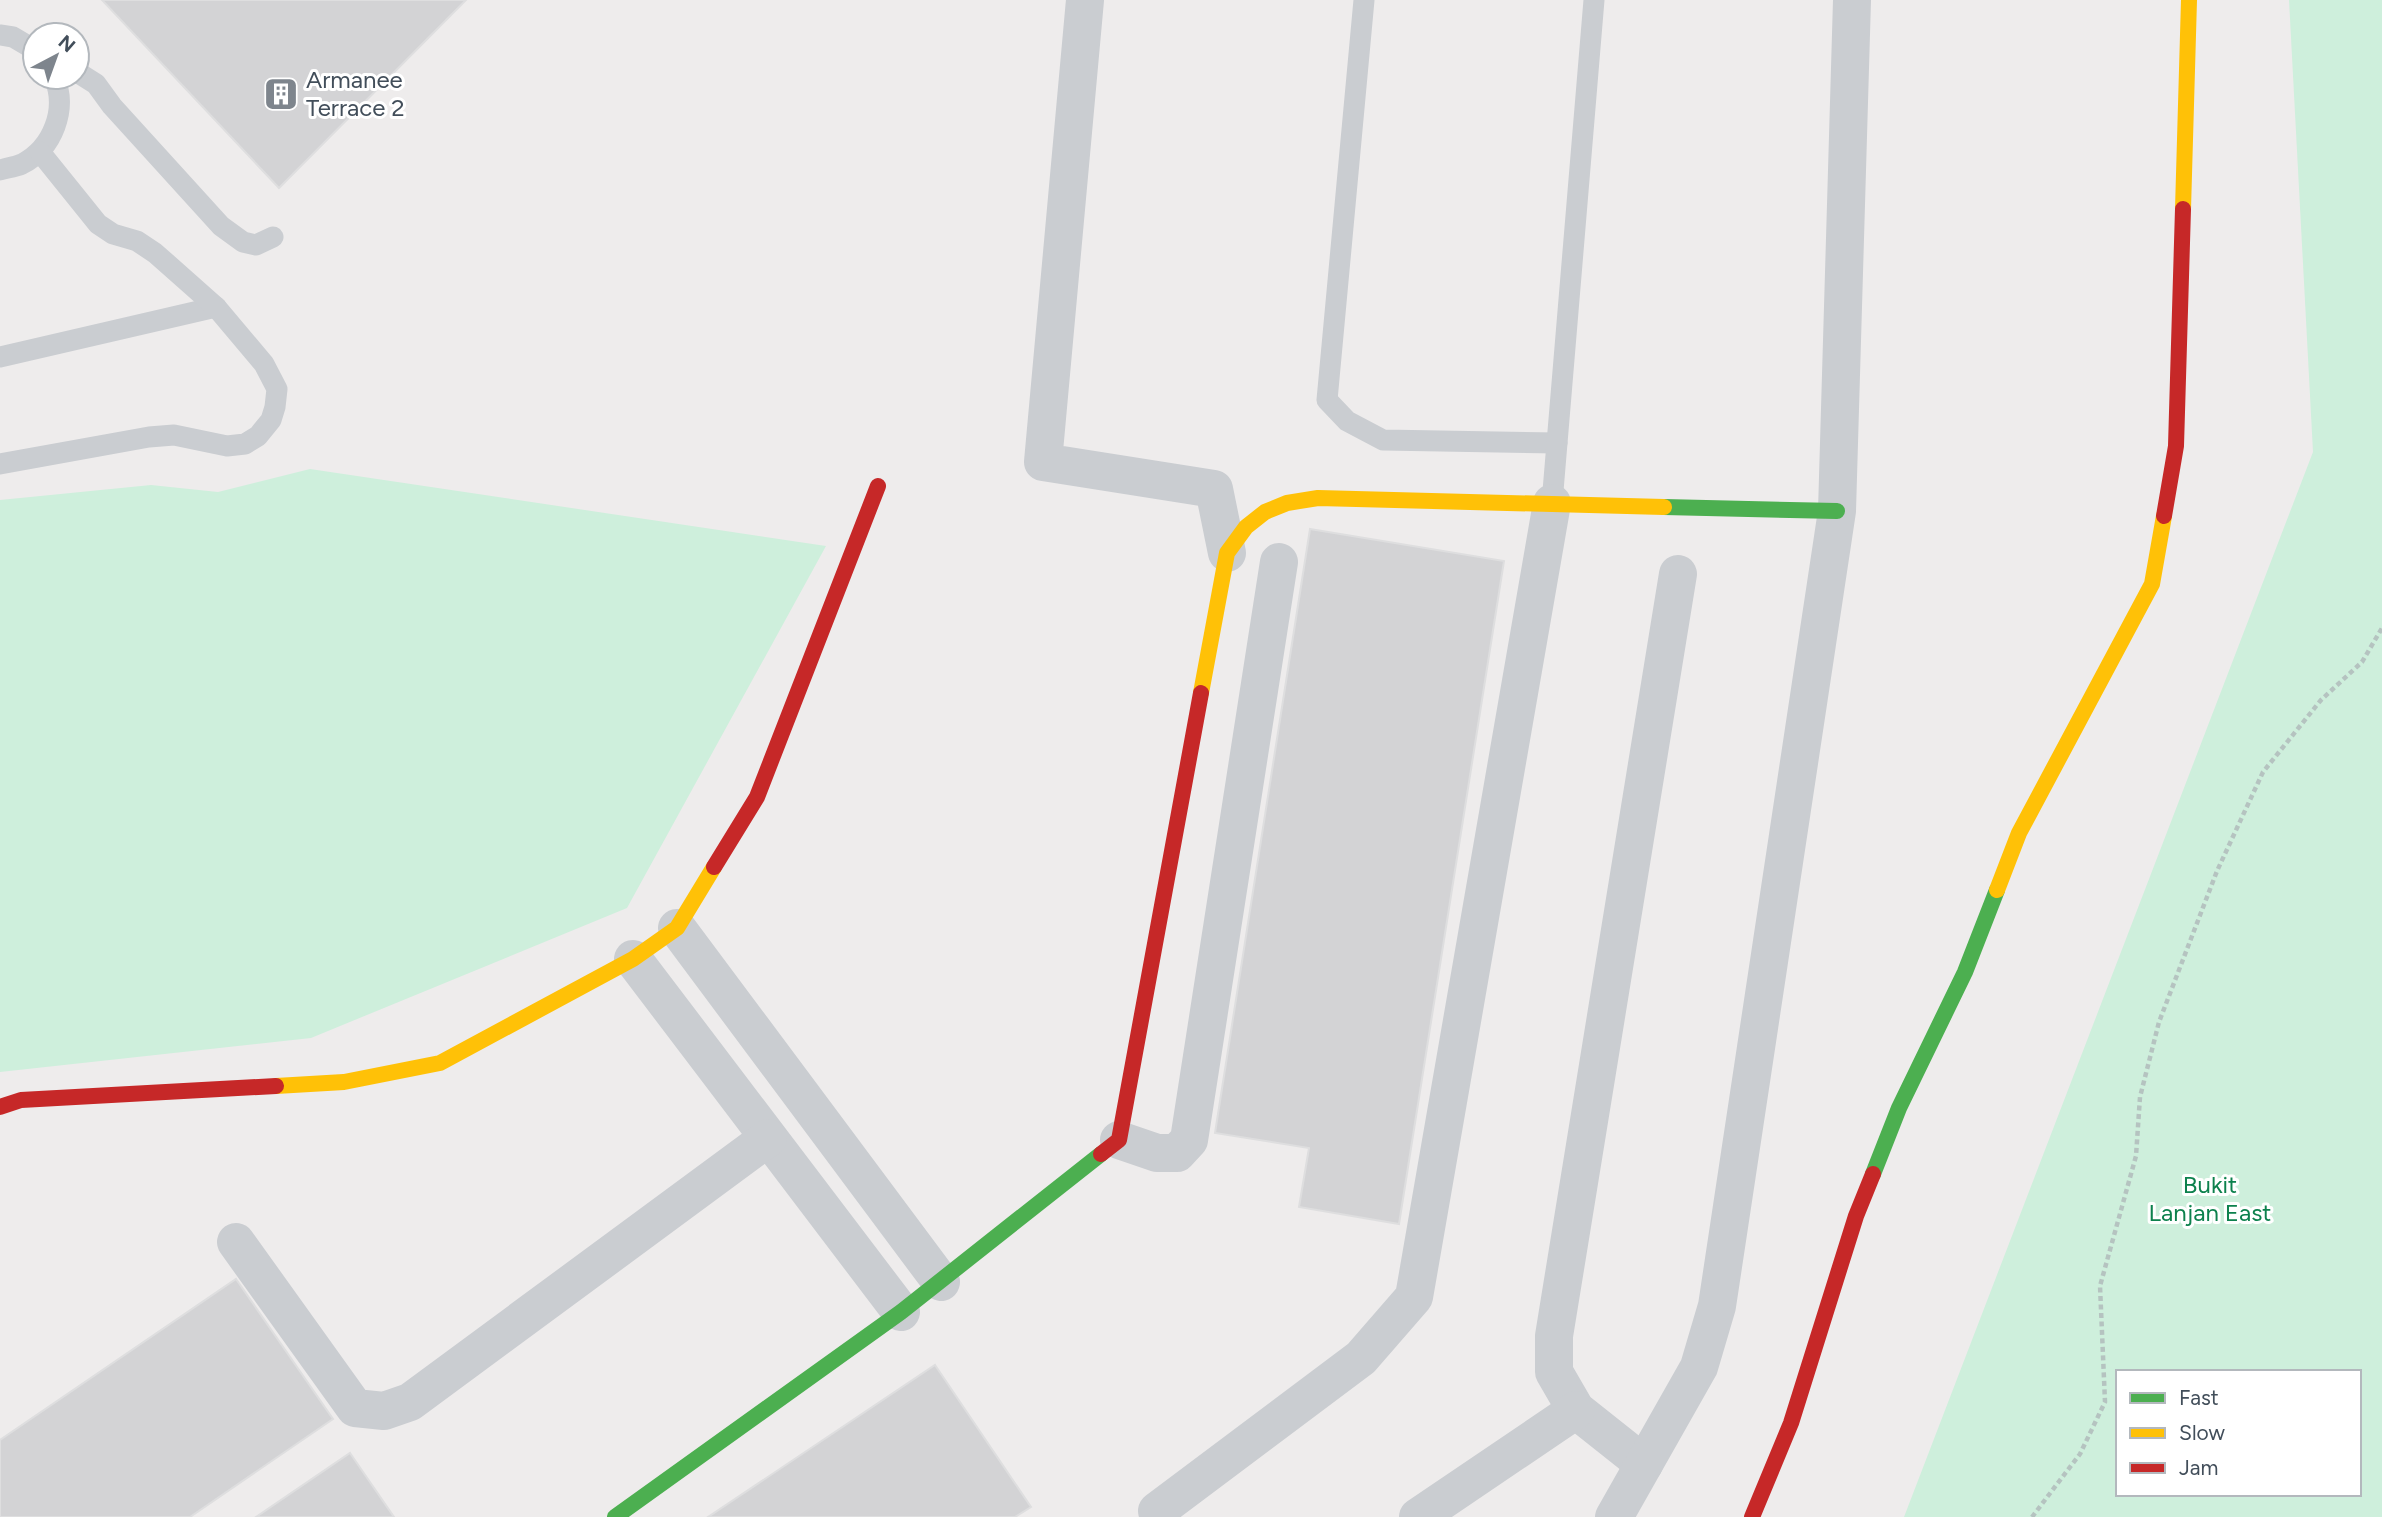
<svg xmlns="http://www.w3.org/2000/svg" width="2382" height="1517" viewBox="0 0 2382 1517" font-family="Figtree,sans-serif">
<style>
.green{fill:#ceefdc;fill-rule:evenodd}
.building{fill:#d3d3d5;stroke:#dededf;stroke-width:2}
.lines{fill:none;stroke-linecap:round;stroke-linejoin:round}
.path{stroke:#b5c3c0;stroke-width:4.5;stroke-dasharray:5 3.5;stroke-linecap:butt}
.lane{stroke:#cacdd1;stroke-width:21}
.street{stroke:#cacdd1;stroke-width:38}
.fast{stroke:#4caf50;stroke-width:16}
.slow{stroke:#ffc107;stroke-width:16}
.jam{stroke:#c62828;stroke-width:16}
.labels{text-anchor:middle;stroke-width:6;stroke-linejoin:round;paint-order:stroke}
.poi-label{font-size:24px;fill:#424e5a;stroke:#fff;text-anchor:start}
.park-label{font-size:24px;fill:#0d814d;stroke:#fff}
</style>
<rect width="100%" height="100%" fill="#eeecec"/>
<g class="green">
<path d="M2289 0H2382V1517H1904L2313 452ZM2118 1372H2359V1494H2118Z"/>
<path d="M310 469 826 546 627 908 311 1038 0 1072V500L151 485 218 492Z"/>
</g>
<g class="building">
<path d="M102 0H466L279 188Z"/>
<path d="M1310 529 1504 561 1399 1224 1299 1207 1309 1148 1215 1133Z"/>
<path d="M236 1279 333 1419 190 1517H0V1440Z"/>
<path d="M935 1365 1031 1507 1015 1517H708Z"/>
<path d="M350 1453 394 1517H256Z"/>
</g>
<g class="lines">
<path class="path" d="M2032 1517 2080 1454 2105 1402 2100 1286 2136 1156 2140 1097 2159 1022 2217 871 2263 772 2321 700 2362 662 2382 628"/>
<g class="lane">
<path d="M1364 0 1327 400 1347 421 1383 440 1557 443"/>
<path d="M0 35 13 37 35 50"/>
<path d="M77 72 96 84 112 106 221 226 243 242 256 245 273 237"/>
<path d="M0 170C7 168 15 167 22 164 53 148 68 109 54 77"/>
<path d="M0 357 216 307"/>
<path d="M0 464 149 437 174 435 227 446 245 444 258 436 271 420 275 407 277 389 264 364 216 307 155 253 137 241 113 234 98 224 40 152"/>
<path d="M1552 503 1594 0"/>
</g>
<g class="street">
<path d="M1085 0 1043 462 1214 489 1227 553"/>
<path d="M677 928 941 1282"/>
<path d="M633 959 901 1312"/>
<path d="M1119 1140 1157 1153H1177L1189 1140 1279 562"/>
<path d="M236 1242 355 1408 384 1411 410 1402 768 1138"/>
<path d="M1644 1464 1576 1410 1554 1372V1336L1678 574"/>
<path d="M1157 1511 1361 1358 1414 1297 1552 503"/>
<path d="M1418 1517 1576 1410"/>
<path d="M1614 1517 1699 1367 1717 1306 1837 511 1852 0"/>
</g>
<g class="fast">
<path d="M1664 507 1837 511"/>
<path d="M1873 1174 1899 1108 1965 972 1997 890"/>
<path d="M615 1517 901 1312 1101 1154"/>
</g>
<g class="slow">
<path d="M2183 209 2189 0"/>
<path d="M1201 693 1227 553 1246 527 1265 512 1287 503 1318 498 1664 507"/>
<path d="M1997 890 2019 833 2152 584 2164 516"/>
<path d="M276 1086 344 1082 440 1063 633 959 677 928 714 867"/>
</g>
<g class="jam">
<path d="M2164 516 2176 446 2183 209"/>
<path d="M714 867 757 797 878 486"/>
<path d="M0 1107 21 1100 276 1086"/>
<path d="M1101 1154 1119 1140 1201 693"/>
<path d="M1752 1517 1791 1423 1856 1216 1873 1174"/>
</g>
</g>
<defs>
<g id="building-square" transform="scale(1.75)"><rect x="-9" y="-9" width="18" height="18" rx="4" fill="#7e858d" stroke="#fff"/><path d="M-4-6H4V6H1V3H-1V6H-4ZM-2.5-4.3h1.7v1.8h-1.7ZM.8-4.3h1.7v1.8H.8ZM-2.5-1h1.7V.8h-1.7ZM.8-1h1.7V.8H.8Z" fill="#fff"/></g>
</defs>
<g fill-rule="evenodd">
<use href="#building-square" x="281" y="94"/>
</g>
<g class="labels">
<g class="poi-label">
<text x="306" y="88">Armanee<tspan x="306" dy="28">Terrace 2</tspan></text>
</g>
<g class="park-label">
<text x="2210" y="1193">Bukit<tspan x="2210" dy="28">Lanjan East</tspan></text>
</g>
</g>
<rect x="2116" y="1370" width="245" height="126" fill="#ffffff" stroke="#b3b8bd" stroke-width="2"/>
<rect x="2130" y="1393" width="35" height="10" fill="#4caf50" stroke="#b3b8bd" stroke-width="2"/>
<text x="2179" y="1405" font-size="21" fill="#424e5a">Fast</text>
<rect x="2130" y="1428" width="35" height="10" fill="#ffc107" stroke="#b3b8bd" stroke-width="2"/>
<text x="2179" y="1440" font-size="21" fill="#424e5a">Slow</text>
<rect x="2130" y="1463" width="35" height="10" fill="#c62828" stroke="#b3b8bd" stroke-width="2"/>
<text x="2179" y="1475" font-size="21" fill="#424e5a">Jam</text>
<g transform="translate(56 56) rotate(41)"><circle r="33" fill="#ffffff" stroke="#b3b8bd" stroke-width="2"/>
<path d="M0-5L12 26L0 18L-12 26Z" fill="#7e858d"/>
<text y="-10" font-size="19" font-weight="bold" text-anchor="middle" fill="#424e5a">N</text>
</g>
</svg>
